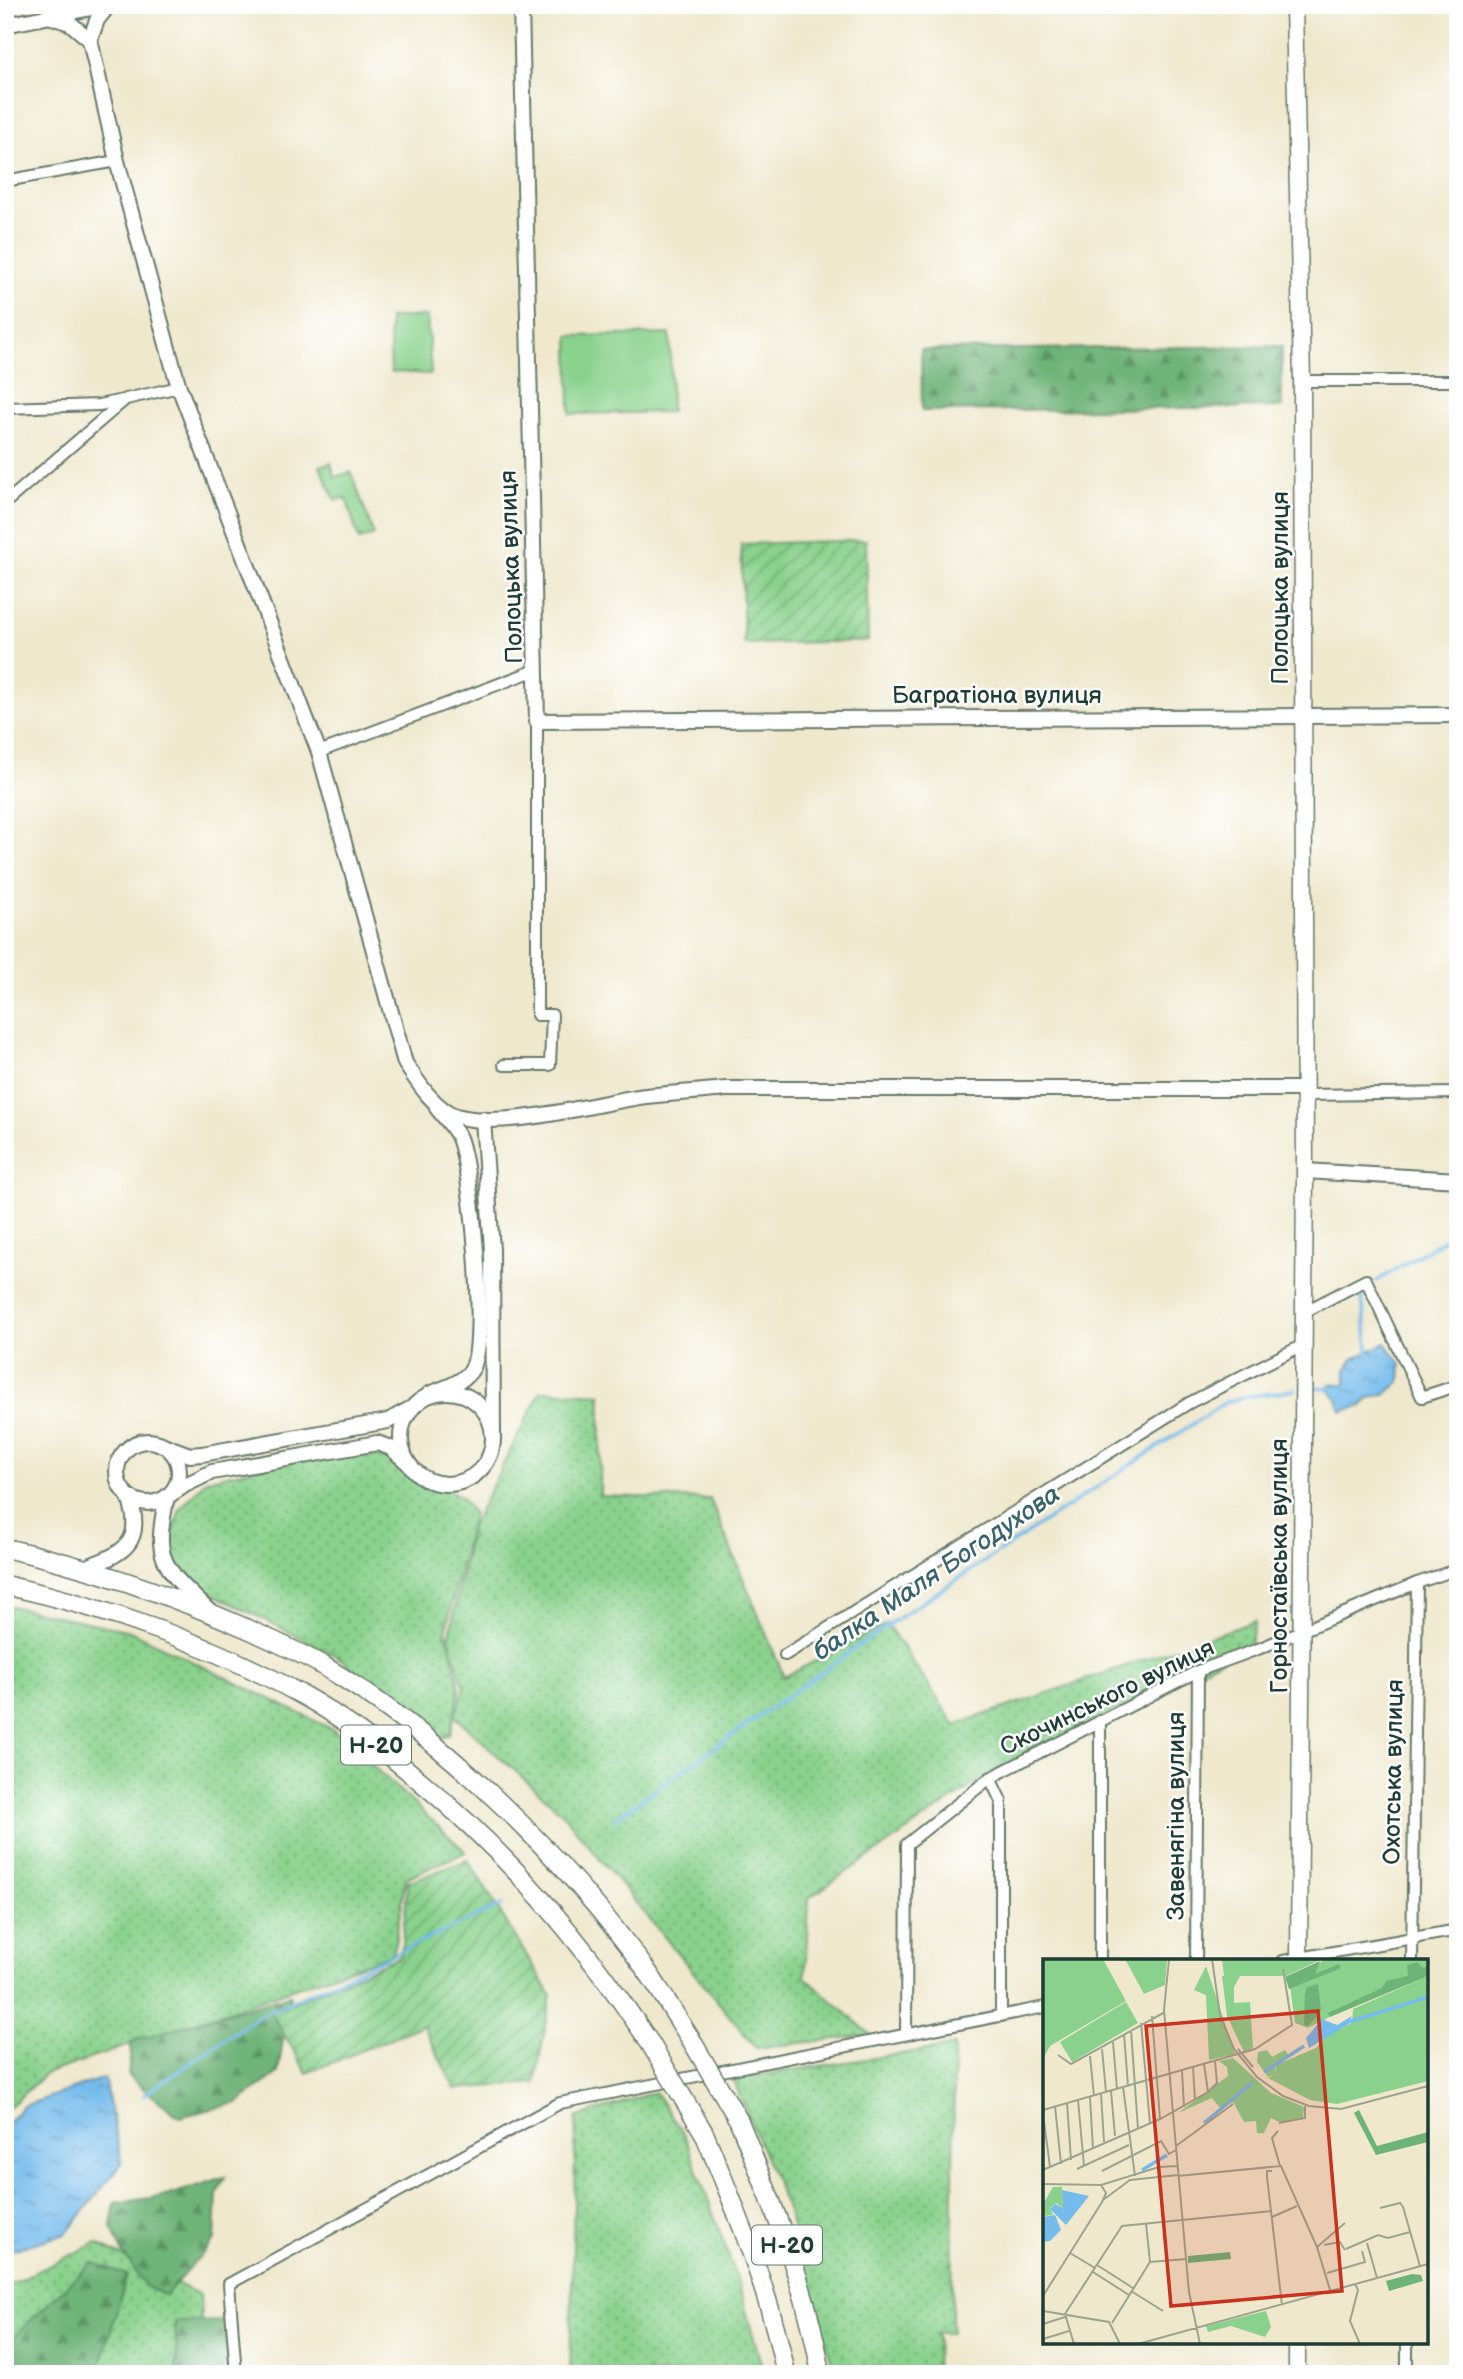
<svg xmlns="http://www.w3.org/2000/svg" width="1463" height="2379" viewBox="0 0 1463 2379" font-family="'Balsamiq Sans',sans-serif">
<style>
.grass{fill:url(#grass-dots);stroke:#548760;stroke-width:2}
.forest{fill:url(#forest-firs);stroke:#467856;stroke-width:2}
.garden{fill:url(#garden-furrows);stroke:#548760;stroke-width:2}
.pitch{fill:#89d18c;stroke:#548760;stroke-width:2}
.water{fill:url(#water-ripples);stroke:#4a7c90;stroke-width:2}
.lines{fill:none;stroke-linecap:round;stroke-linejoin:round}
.stream{stroke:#75bbec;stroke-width:3.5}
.minor-casing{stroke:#68796a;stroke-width:14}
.tertiary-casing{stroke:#68796a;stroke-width:18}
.secondary-casing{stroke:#68796a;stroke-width:19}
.primary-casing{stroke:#68796a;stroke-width:21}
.minor{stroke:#fff;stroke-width:10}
.tertiary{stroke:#fff;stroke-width:14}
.secondary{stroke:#fff;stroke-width:16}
.primary{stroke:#fff;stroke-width:18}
.primary-bridge-casing{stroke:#68796a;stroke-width:21;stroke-linecap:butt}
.primary-bridge{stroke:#fff;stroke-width:18}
.labels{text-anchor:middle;stroke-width:5;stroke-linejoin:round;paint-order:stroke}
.shield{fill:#fff;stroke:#627771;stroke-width:2}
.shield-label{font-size:23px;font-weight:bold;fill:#1f3d34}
.street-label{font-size:24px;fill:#1f3d34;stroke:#fff}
.water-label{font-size:26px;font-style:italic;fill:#39636b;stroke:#fff}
.inset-river{fill:none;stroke:#75bbec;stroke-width:3.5}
.inset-road{fill:none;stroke:#9ca490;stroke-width:2}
.view{fill:#c8321e;fill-opacity:0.15;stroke:#c8321e;stroke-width:3.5}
.inset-edge{fill:none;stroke:#1f3d34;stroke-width:3.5}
</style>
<defs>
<pattern id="grass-dots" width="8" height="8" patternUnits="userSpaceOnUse" patternTransform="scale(1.75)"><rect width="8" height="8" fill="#89d18c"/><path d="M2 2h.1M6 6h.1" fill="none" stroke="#6fab73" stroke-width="1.8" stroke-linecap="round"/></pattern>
<pattern id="forest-firs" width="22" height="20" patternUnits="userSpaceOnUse" patternTransform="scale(1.75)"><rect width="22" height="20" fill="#6eb378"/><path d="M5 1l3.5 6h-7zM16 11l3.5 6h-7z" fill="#5a9363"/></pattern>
<pattern id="garden-furrows" width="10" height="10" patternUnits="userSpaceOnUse" patternTransform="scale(1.75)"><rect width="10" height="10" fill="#89d18c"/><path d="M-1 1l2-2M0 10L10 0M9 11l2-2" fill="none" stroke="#6fab73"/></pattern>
<pattern id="water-ripples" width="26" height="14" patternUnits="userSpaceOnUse" patternTransform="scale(1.75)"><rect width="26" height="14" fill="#75bbec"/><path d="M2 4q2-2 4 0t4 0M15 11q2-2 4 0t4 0" fill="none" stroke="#5f99c0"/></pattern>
</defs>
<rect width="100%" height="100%" fill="#fff"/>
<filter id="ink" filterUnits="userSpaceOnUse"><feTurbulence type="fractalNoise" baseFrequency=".0143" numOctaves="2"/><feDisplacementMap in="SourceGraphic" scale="14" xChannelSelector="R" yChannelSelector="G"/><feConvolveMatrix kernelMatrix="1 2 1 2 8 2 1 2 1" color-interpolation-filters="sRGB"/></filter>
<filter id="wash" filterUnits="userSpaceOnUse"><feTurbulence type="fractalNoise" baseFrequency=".00686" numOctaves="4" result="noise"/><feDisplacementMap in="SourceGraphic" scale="28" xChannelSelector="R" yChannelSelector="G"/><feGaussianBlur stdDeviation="1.57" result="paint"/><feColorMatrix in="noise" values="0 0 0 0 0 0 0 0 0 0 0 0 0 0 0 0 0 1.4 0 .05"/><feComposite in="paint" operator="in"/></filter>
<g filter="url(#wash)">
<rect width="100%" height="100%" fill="#efe8cd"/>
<g class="grass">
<path d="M541 1391 601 1394 600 1496 710 1499 784 1677 887 1624 955 1725 1255 1621 1250 1645 991 1773 809 1898 805 1977 871 2035 756 2048 562 1813 455 1717 464 1687 449 1639 471 1527Z"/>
<path d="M322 1453 393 1458 461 1497 473 1513 446 1630 460 1688 450 1734 442 1738 337 1656 189 1582 168 1551 180 1509 206 1480Z"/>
<path d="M5 1605 130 1631 334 1730 466 1852 406 1878 393 1954 45 2074 5 2111Z"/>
<path d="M954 2046 952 2333H937L936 2374H835L787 2209 733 2079Z"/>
<path d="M655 2092 685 2136 738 2282 764 2374H570L576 2118Z"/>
<path d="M96 2243 200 2295 203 2374H5V2287Z"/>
</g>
<g class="forest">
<path d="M1282 346V407L922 411 921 350Z"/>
<path d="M290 1995 278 2073 237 2103 179 2117 128 2076 132 2041Z"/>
<path d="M225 2177 217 2194 215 2240 165 2295 146 2287 121 2250 111 2226 115 2203 166 2196Z"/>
<path d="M92 2262 127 2275 98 2374H5V2345Z"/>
<path d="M228 2321 230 2374H177L175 2322Z"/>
</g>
<g class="garden">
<path d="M866 540 868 641 744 644 741 544Z"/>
<path d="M468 1860 551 1995 535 2083 455 2089 423 2025 307 2073 271 2012 401 1956 408 1882Z"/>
</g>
<g class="pitch">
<path d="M427 316 431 374 391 372 389 318Z"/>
<path d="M670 334 671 412 570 414 569 336Z"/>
<path d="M331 463 335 477 351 472 374 535 359 540 346 498 335 500 320 466Z"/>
</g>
<g class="water">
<path d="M1386 1343 1401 1364 1400 1382 1387 1393 1369 1398 1362 1406 1341 1411 1337 1399 1329 1389 1331 1385 1346 1384V1370L1353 1359Z"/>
<path d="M104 2078 122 2163 66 2234 5 2252V2126L23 2106Z"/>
</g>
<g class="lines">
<g class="stream">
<path d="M1377 1281 1458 1231"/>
<path d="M1361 1291 1369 1355"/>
<path d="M1314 1387 1333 1389"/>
<path d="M614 1819 894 1621 1226 1402 1243 1397 1295 1390"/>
<path d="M144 2095 259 2016 502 1905"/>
</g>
</g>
</g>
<g filter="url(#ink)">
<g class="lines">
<g class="minor-casing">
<g id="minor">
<path d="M5 181 117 161"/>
<path d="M1302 381H1458"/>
<path d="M5 408 99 405 123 400"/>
<path d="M5 503 126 399 179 387"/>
<path d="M319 752 536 670"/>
<path d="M504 1065H550L552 1015H537V721"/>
<path d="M1304 1095 1458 1093"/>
<path d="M1304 1312 1366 1280 1422 1397 1458 1385"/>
<path d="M785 1655 1189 1403 1303 1345"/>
<path d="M990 1778 1001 1801V2016"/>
<path d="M1100 1961V1721"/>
<path d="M1196 1961 1198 1671"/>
<path d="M1283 1961 1458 1930"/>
<path d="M1412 1961 1417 1583"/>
<path d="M906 2034 907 1844 990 1778 1198 1671 1258 1649 1417 1583 1458 1569"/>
<path d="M236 2374 229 2284 560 2103 1045 2007"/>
<path d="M1407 2374V2342"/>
</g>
</g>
<g class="tertiary-casing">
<g id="tertiary">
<path d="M109 5 97 20 90 40 117 161 172 363 179 387 319 752 405 1063C417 1081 434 1109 456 1116 507 1130 593 1103 646 1096 672 1093 699 1092 726 1089H1304"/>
<path d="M521 5 537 721 1458 715"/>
<path d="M52 17 70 23 90 40"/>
<path d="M5 25 107 5"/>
<path d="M483 1119 492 1250 493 1438"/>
<path d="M1305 1171 1458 1180"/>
<circle cx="447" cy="1438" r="46"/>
<path d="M429 1394C444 1388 465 1383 473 1367 487 1337 472 1171 459 1138 455 1128 444 1117 437 1108"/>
<circle cx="148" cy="1472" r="31"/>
<path d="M160 1444 190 1455 202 1454 388 1421 410 1409"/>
<path d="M84 1568C122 1554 146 1544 129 1497"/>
<path d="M206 1608C162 1566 153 1559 167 1497L185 1485 212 1472 377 1443 391 1448 408 1463"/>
</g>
</g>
<g class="secondary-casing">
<g id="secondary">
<path d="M1294 5 1302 381 1305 1171 1299 1961"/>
<path d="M1297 2374V2342"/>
</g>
</g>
<g class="primary-casing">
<g id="primary">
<path d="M5 1548C90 1567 171 1595 250 1630 274 1641 299 1652 322 1665 445 1738 563 1856 647 1971 662 1993 676 2016 690 2038"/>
<path d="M5 1585C108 1608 215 1646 306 1697 345 1719 380 1747 413 1775 509 1854 581 1939 650 2043"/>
<path d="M739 2121C772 2203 807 2286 821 2374"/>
<path d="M704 2133C737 2211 769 2290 786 2374"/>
</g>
</g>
<use href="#minor" class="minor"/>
<use href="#tertiary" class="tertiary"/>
<use href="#secondary" class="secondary"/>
<use href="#primary" class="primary"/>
<g class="primary-bridge-casing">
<g id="primary-bridge">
<path d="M690 2038 739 2121"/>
<path d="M650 2043 704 2133"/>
</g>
</g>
<use href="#primary-bridge" class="primary-bridge"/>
</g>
</g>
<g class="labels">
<g class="shield">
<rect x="341" y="1725.5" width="70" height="39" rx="5"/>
<rect x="752" y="2225.5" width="70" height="39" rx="5"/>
</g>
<g class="shield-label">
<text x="376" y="1753">Н-20</text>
<text x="787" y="2253">Н-20</text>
</g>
<g class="street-label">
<text transform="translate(511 567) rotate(-92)" y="8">Полоцька вулиця</text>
<text transform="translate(1280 588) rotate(-90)" y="8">Полоцька вулиця</text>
<text x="997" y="703">Багратіона вулиця</text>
<text transform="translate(1279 1566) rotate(-90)" y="8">Горностаївська вулиця</text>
<text transform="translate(1107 1697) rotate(-26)" y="8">Скочинського вулиця</text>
<text transform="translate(1393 1772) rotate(-89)" y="8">Охотська вулиця</text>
<text transform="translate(1176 1816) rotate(-90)" y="8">Завенягіна вулиця</text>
</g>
<g class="water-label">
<text transform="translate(936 1572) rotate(-34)" y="9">балка Маля Богодухова</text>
</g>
</g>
<g transform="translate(1043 1959)">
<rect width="385" height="385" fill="#efe8cd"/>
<path d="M82 0H124L122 26 101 35ZM282 0H385V8L265 69 252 64 247 27ZM163 7 192 95 166 101 163 36 151 31ZM179 17H197L191 28V44L207 43 210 89 201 93 184 57ZM385 17V122L294 145 267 141 225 119 232 115 233 106 273 89 283 77 309 64 310 50ZM190 99 228 134 261 148 260 160 238 164 228 159 221 174H214L213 162 201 163 190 143 178 150 169 139 135 154 185 117 184 108 176 102ZM10 228H19L20 249 13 244 7 249 10 256 0 257V245ZM223 352 228 368 222 378 188 367 165 373 163 367Z" fill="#89d18c"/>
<path d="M277 2 272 15 296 5 298 9 246 30 242 18ZM374 3 380 9 385 7V17L287 58 285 54 339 29 343 22 365 17 364 6ZM275 25 278 52 265 67 261 66 262 35 264 28ZM316 151 334 187 385 173V183L333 196 311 154ZM187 293 188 300 145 304V297ZM369 315 378 316 380 322 346 332 343 322Z" fill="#6eb378"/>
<path d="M0 0H60L83 42 7 87 0 100Z" fill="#89d18c"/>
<path d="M179 0H279L243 17H181ZM83 43 95 64 29 103 17 83ZM224 91 229 98 242 91 247 98 232 106V115L225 118 214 103 215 93Z" fill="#89d18c"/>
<path d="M309 57 306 65 266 89 263 79 279 60 294 66ZM19 231 46 237 23 266 7 250 12 245 20 249ZM12 256 18 271 7 282 0 283V258Z" fill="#75bbec"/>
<path class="inset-river" d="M306 63 385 38M221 113 261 87M161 164 209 124M99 211 124 196"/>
<path class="inset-road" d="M126 0 121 51 130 154 146 333 157 385M169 0 177 56 191 90 214 118 240 137 266 147 298 150 385 127M109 57 117 160M98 64 107 165M88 71 95 170M81 75 85 127M70 83 74 130M59 90 63 133M195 90 210 108M15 96 28 105 122 53M47 97 51 137M161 105 165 133M150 108 152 141M139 112 141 148M80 128 92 217M68 132 72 177M58 135 61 183M47 138 50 190M35 141 41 207M24 144 28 201M12 147 18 205M0 151 212 90 249 66 240 10M0 155 7 208M236 164 262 159V147M235 172 229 179 237 207M133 187 190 145M34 210 86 186M0 211 117 160 165 133 174 124 172 102M59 212 118 182 126 195 133 191M229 212H224V218L239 346M135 217 238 207 274 288 287 331M0 225 58 226 116 208 134 207M60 241 87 221 135 216M337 249 357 244 360 248 377 307M229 258 254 247M103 264 107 303M324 284 334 319M281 286 297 283 302 291M274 288 302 264M303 290 335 276 345 279 367 273M27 294 52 309M54 306 90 329M50 313 86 336M284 314 322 303 319 292M312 325 315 331 307 362 317 385M88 332 120 352M0 337 59 243 63 234 58 226M0 352 66 363 77 385M69 364 107 303 143 300M0 365 22 358M0 380 26 372M31 385 22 355 79 267 229 252M95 385 385 305"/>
<path class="view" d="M275 52 299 332 128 347 103 67Z"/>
<rect width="385" height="385" class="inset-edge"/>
</g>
<rect width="1463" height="2379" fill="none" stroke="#fff" stroke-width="28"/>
</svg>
